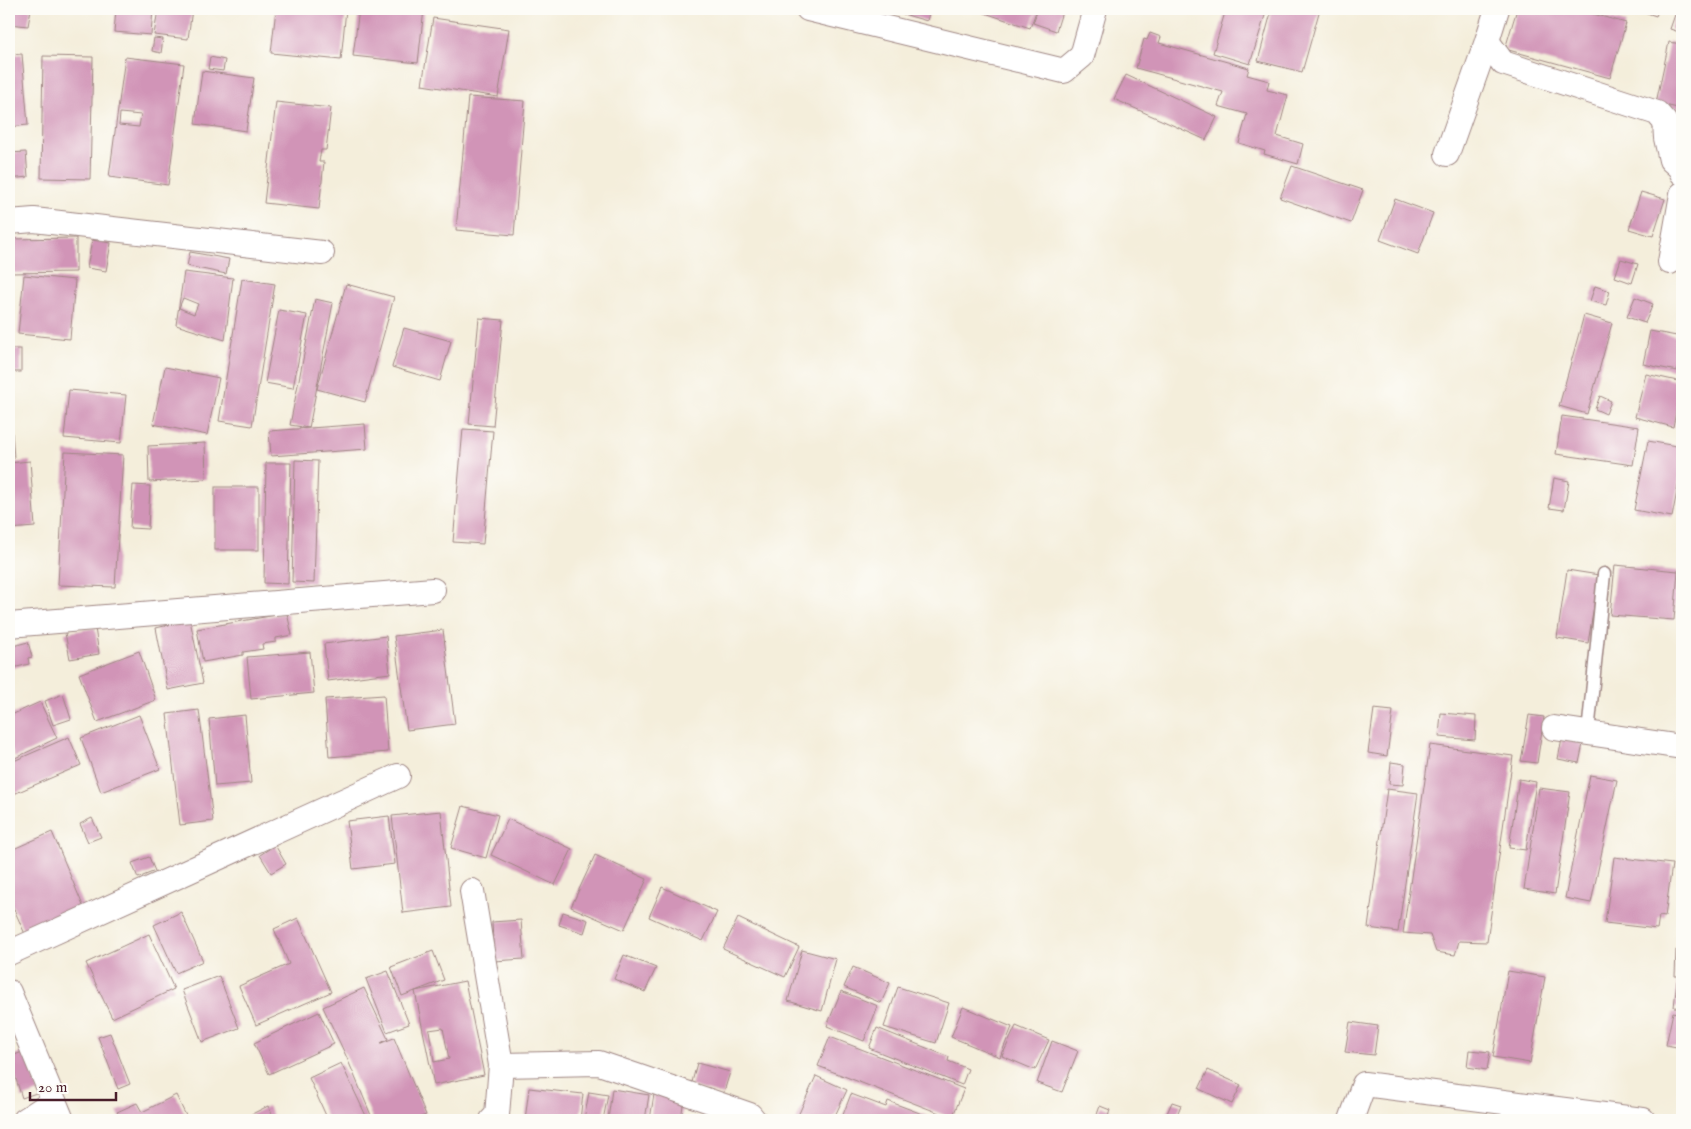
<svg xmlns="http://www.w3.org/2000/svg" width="1691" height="1129" viewBox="0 0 1691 1129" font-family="'IM FELL English',serif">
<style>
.building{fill:#d194b7;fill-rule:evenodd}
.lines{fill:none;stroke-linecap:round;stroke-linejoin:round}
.lane-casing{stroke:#9f8683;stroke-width:15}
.street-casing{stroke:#9f8683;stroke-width:26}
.lane{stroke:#fff;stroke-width:12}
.street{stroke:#fff;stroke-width:24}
</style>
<rect width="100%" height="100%" fill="#fdfcf7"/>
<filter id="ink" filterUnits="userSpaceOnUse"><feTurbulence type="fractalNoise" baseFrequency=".02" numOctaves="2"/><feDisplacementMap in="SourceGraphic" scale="10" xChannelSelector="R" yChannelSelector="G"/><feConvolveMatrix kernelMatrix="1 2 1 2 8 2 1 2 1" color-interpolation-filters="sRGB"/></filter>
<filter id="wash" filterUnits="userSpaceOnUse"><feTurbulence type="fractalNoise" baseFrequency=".0096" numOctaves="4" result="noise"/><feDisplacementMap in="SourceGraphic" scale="20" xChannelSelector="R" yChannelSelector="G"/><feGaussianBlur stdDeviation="1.12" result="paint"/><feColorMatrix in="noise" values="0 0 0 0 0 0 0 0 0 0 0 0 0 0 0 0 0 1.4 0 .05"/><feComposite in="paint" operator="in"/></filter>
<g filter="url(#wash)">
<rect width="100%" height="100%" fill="#f4eedb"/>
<g id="blocks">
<g class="building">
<path d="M9 9H31L28 26 9 24Z"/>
<path d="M116 9H153L151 35 114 32Z"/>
<path d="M158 9H192L188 39 154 35Z"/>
<path d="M276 9H346L341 60 271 53Z"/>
<path d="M359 9H424L418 63 353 56Z"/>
<path d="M886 9H930L927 21Z"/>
<path d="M973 9H1037L1030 28Z"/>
<path d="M1038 9H1063L1056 31 1033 23Z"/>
<path d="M1226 9H1267L1250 64 1213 53Z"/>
<path d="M1272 9H1320L1302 72 1258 61Z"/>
<path d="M1517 9H1575L1626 23 1610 78 1505 49Z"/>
<path d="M1635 9H1659L1656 16Z"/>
<path d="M1677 9H1682V33L1670 29Z"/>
<path d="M433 18 509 29 498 97 422 85Z"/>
<path d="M1150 33 1161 37 1159 43 1249 68 1247 75 1269 81 1267 90 1288 95 1277 136 1303 144 1298 164 1264 154 1265 151 1239 143 1247 114 1218 106 1223 92 1136 68 1144 39 1147 40Z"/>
<path d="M154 38 163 39 161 53 152 51Z"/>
<path d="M1669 42 1682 44V109L1656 103Z"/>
<path d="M22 54 28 125 9 127V55Z"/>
<path d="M43 56 93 57 90 179 41 178Z"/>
<path d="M125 57 184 64 168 185 109 177ZM120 113 141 115 139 127 119 125Z"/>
<path d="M210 57 225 60 223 71 208 69Z"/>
<path d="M202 71 254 78 246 131 195 124Z"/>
<path d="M1126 75 1217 117 1206 140 1114 99Z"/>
<path d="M468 97 525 101 514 235 456 230Z"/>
<path d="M276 102 331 108 326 150H321L319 162H324L319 209 264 203Z"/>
<path d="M26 152 28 177 9 179V153Z"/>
<path d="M1292 166 1363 190 1351 223 1280 198Z"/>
<path d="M1641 192 1665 199 1653 236 1629 229Z"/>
<path d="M1395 199 1433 213 1418 254 1380 240Z"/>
<path d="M76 238V272L9 273V239Z"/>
<path d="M92 240 111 243 106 271 87 268Z"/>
<path d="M190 252 229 259 226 274 187 266Z"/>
<path d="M1621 259 1638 264 1632 283 1615 277Z"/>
<path d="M184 272 233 278 225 340 176 325ZM183 298 198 304 194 314 179 308Z"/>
<path d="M24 275 75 280 70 339 18 334Z"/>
<path d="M242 279 275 284 252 426 219 421Z"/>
<path d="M346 284 394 297 365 402 317 389Z"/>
<path d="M1595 286 1610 291 1606 305 1590 301Z"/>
<path d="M1635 297 1653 304 1645 323 1627 317Z"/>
<path d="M315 299 333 303 309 428 290 425Z"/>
<path d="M279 310 307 315 293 388 265 383Z"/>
<path d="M1584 315 1612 323 1587 414 1559 406Z"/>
<path d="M479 318 503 320 493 426 469 424Z"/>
<path d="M404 328 451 341 440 381 392 367Z"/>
<path d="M1650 331 1682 337V348L1677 371 1643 364Z"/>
<rect x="9" y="349" width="12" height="23"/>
<path d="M165 367 219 378 207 435 153 424Z"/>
<path d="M1646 374 1682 382 1673 427 1635 417Z"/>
<path d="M69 390 126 395 121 443 64 438Z"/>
<path d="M1600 396 1611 401 1606 414 1595 409Z"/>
<path d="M9 406H10L14 458 9 459Z"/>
<path d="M1562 416 1639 427 1633 465 1556 454Z"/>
<path d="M365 424 367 449 271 456 269 431Z"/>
<path d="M463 429 493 431 483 544 453 542Z"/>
<path d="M1648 441 1682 447V466L1672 517 1634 510Z"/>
<path d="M205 443 206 479 149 482 148 446Z"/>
<path d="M65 452 123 455 115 587 58 585Z"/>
<path d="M295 460 318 461 314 583 292 582Z"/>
<path d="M30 461 35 527 9 529V463Z"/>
<path d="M266 463H291L288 584 264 583Z"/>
<path d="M1554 478 1569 481 1564 510 1549 508Z"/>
<path d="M133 485 150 486 148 529 130 528Z"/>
<rect x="215" y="487" width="44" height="63"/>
<path d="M1615 565 1678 571 1674 620 1610 615Z"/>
<path d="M1567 570 1599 575 1588 643 1557 638Z"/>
<path d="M287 613 292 635 276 638V642L262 644 263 649 243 652V655L203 662 197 629Z"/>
<path d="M190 620 203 683 168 690 156 628Z"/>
<path d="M95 628 99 654 70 659 65 633Z"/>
<path d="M443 630 455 724 407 730 394 636Z"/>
<path d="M386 636 390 673 328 681 324 644Z"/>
<path d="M28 642 32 657 28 658 29 664 9 669V647Z"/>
<path d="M139 651 156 700 97 722 79 674Z"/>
<path d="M310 652 314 693 251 699 247 657Z"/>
<path d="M63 694 71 719 53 725 45 701Z"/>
<path d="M384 695 388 752 329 757 325 699Z"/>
<path d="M40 702 57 738 15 758 9 744V716Z"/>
<path d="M1374 709 1393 711 1387 756 1368 753Z"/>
<path d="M199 710 213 821 180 825 167 714Z"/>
<path d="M1441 713 1476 716 1475 740 1439 737Z"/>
<path d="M139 715 160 769 101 792 81 738Z"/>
<path d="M245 715 251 783 215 786 209 719Z"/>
<path d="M1529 715 1544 717 1537 763 1521 761Z"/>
<path d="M69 737 81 765 9 796V763Z"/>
<path d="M1562 739 1583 744 1579 763 1558 759Z"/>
<path d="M1430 745 1513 756 1487 942 1459 941 1455 955 1436 952 1430 935 1403 933Z"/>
<path d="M1391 762 1405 764 1403 785 1389 784Z"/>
<path d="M1590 775 1617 780 1591 903 1565 898Z"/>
<path d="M1519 779 1536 782 1526 850 1509 848Z"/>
<path d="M1539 788 1570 792 1555 894 1524 889Z"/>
<path d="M1387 789 1418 793 1398 932 1368 928Z"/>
<path d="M463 806 498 815 486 858 451 848Z"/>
<path d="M441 811 451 907 403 913 392 816Z"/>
<path d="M389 816 395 864 353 869 347 821Z"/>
<path d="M92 818 101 837 88 842 80 824Z"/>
<path d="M508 819 572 849 555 885 491 855Z"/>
<path d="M52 832 84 908 25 934 9 898V851Z"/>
<path d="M275 845 286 864 271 873 260 855Z"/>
<path d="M595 855 647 879 624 930 571 907Z"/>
<path d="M149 857 155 871 138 878 132 863Z"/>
<path d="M1614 857 1672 864 1665 917 1659 916 1657 929 1605 923Z"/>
<path d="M662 887 717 912 703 941 649 917Z"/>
<path d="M181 912 203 961 176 973 154 925Z"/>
<path d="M563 912 588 920 584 933 559 925Z"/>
<path d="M298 918 331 992 256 1025 239 986 289 964 274 929Z"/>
<path d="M738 918 799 947 785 977 723 949Z"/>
<path d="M521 920 524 959 494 961 492 922Z"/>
<path d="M149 934 174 989 112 1018 86 963Z"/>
<path d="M802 950 836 959 822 1011 788 1001Z"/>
<path d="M1676 950H1682V976H1675Z"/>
<path d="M433 951 444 980 402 996 391 967Z"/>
<path d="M624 955 656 968 645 992 614 979Z"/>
<path d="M853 967 890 983 881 1003 844 987Z"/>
<path d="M388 971 409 1024 387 1032 366 979Z"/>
<path d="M1508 971 1545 977 1530 1063 1493 1057Z"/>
<path d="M219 976 239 1028 202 1042 182 990Z"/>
<path d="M465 981 484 1075 434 1085 415 991ZM443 1028 449 1059 434 1062 429 1030Z"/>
<path d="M1677 981H1682V1008L1674 1007Z"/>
<path d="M898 987 949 1003 936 1043 884 1027Z"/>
<path d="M364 988 388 1039 381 1043 394 1038 426 1115 414 1120H373L347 1058 323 1007Z"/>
<path d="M841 991 878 1006 864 1041 827 1026Z"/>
<path d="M963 1007 1012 1027 1000 1057 951 1037Z"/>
<path d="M319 1012 334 1044 269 1074 254 1043Z"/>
<path d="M1673 1012 1682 1014V1048L1666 1045Z"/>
<path d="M1350 1022 1378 1026 1374 1055 1345 1052Z"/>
<path d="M1016 1026 1049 1040 1035 1070 1002 1056Z"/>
<path d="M877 1028 949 1057 948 1061 968 1069 962 1085 869 1048Z"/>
<path d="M110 1033 130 1084 118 1089 98 1037Z"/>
<path d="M830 1037 964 1089 952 1118 818 1066Z"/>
<path d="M1052 1041 1078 1051 1062 1092 1037 1083Z"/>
<path d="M1469 1050 1490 1052 1487 1070 1467 1067Z"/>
<path d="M25 1051 39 1092 22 1098 9 1057Z"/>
<path d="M341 1063 368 1120H328L309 1078Z"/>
<path d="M697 1063 730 1072 723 1095 691 1086Z"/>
<path d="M1208 1070 1241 1085 1232 1104 1199 1089Z"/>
<path d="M816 1076 847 1090 833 1120H796Z"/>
<path d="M529 1088 583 1094 580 1120H525Z"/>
<path d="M612 1089 649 1095 645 1120H608Z"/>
<path d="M589 1092 608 1095 603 1120H584Z"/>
<path d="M654 1094 684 1097 681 1120H650Z"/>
<path d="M851 1094 886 1107 888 1101 938 1120H841Z"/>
<path d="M176 1095 188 1120H122L117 1112 137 1103 142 1112Z"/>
<path d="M1172 1102 1181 1105 1175 1120 1165 1118Z"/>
<path d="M268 1106 275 1120H240Z"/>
<path d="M1100 1106 1110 1110 1107 1120H1095Z"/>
</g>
</g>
</g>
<g filter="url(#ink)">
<use href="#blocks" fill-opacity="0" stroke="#9f8683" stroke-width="1"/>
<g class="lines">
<g class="lane-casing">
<path id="lane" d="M1588 733 1604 574"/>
</g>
<g class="street-casing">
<g id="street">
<path d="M808 9 1064 71 1082 56 1095 9"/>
<path d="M1487 41 1503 63 1657 113 1665 122 1666 138 1671 160 1679 167 1682 173"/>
<path d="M1447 154 1487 41 1497 9"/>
<path d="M9 222 34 220 322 253"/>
<path d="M1670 262 1682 194"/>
<path d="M9 625 433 590"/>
<path d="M1554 728 1682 747"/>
<path d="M472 891 501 1065 497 1115 492 1120"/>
<path d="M9 953 398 776"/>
<path d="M9 992 62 1120"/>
<path d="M501 1065 599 1063 730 1108 750 1115 754 1120"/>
<path d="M25 1120 54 1101"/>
<path d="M1351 1120 1364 1084 1643 1120"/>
</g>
</g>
<use href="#lane" class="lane"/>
<use href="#street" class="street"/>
</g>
</g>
<rect width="1691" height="1129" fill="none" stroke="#fdfcf7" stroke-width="30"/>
<path d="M30 1092v8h86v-8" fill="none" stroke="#4a1f2b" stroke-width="2.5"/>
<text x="38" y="1092" font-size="15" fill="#4a1f2b" stroke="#fdfcf7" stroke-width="4" paint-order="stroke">20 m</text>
</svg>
